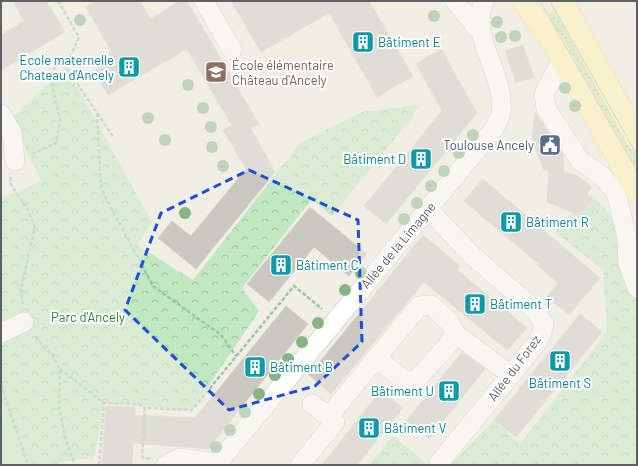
<svg xmlns="http://www.w3.org/2000/svg" width="638" height="466" viewBox="0 0 638 466" font-family="Barlow,sans-serif">
<style>
.grass{fill:url(#grass-dots)}
.forest{fill:url(#forest-crowns)}
.pitch{fill:#c0e9c2}
.building{fill:#cbc8c2;stroke:#d6d1c3}
.lines{fill:none;stroke-linecap:round;stroke-linejoin:round}
.minor-casing{stroke:#b8bbc0;stroke-width:20}
.major-casing{stroke:#fbd453;stroke-width:23}
.path{stroke:#97c8a8;stroke-width:2.5;stroke-dasharray:4 2;stroke-linecap:butt}
.minor{stroke:#fff;stroke-width:19}
.major{stroke:#fff5ab;stroke-width:22}
.tram{stroke:#b6b7b8;stroke-width:1}
.tree{fill:#86b485}
.marked{fill:none;stroke:#1d4ed8;stroke-width:3;stroke-dasharray:8 5;stroke-linejoin:round}
.labels{text-anchor:middle;stroke-width:4;stroke-linejoin:round;paint-order:stroke}
.culture-label{font-size:13px;fill:#0d838f;stroke:#fff;text-anchor:start}
.education-label{font-size:13px;fill:#785e54;stroke:#fff;text-anchor:start}
.service-label{font-size:13px;fill:#4e5e75;stroke:#fff;text-anchor:end}
.street-label{font-size:13px;fill:#5d6167;stroke:#fff}
.park-label{font-size:13px;fill:#2f8436;stroke:#fff}
</style>
<defs>
<pattern id="grass-dots" width="8" height="8" patternUnits="userSpaceOnUse"><rect width="8" height="8" fill="#c0e9c2"/><path d="M2 2h.1M6 6h.1" fill="none" stroke="#9fc0a1" stroke-width="1.8" stroke-linecap="round"/></pattern>
<pattern id="forest-crowns" width="20" height="18" patternUnits="userSpaceOnUse"><rect width="20" height="18" fill="#c0e9c2"/><path d="M2 6a3 3 0 1 1 6 0M12 15a3 3 0 1 1 6 0" fill="none" stroke="#9fc0a1"/></pattern>
</defs>
<rect width="100%" height="100%" fill="#f0eee5"/>
<path class="grass" d="M559 8 637 146V179L545 17Z"/>
<g class="forest">
<path d="M66 67 152 222 137 245 193 280 301 142 361 112 419 105 411 119 332 216 312 199 242 288 259 311 192 410 104 403 94 458 59 462V465H1V199L41 181 12 118Z"/>
<path d="M591 194 637 244V465H450L494 420 520 444 607 332 603 270 555 232Z"/>
<path d="M393 436 429 465H369Z"/>
</g>
<g class="pitch">
<path d="M1 401 23 465H1Z"/>
<path d="M618 452 624 465H588Z"/>
</g>
<g class="building">
<path d="M13 1H46L65 32 1 70V35L24 21Z"/>
<path d="M97 1H140L150 19 180 1H187L259 124 251 128 275 172 196 269 158 238 172 221 191 236 246 169 223 130 232 126 187 49 108 95 94 71 113 60 108 53 111 51 86 7Z"/>
<path d="M231 1H369L413 76 377 97 329 13 261 52Z"/>
<path d="M523 45 534 77 516 83 505 51Z"/>
<path d="M441 49 477 113 386 224 364 206 442 111 416 64Z"/>
<path d="M535 112 563 154 564 172 578 176 592 187 587 194 593 199 580 216 547 202 549 170H544L532 140Z"/>
<path d="M483 179 600 278 569 315 547 297 558 283 537 265 539 264 464 201Z"/>
<path d="M310 207 367 254 349 276 314 247 269 302 247 284Z"/>
<path d="M423 235 460 266 457 270 527 328 507 350 424 282 331 394 309 375Z"/>
<path d="M286 306 308 324 208 449 133 443 132 465H102L106 406 135 407V415L195 418Z"/>
<path d="M580 314 602 332 516 437 494 420Z"/>
<path d="M462 352 485 369 429 439 406 421Z"/>
<path d="M381 390 403 408 357 465H322Z"/>
</g>
<g class="lines">
<g class="minor-casing">
<g id="minor">
<path d="M204 1 232 50"/>
<path d="M455 1 480 32"/>
<path d="M562 59 544 94 546 108 580 161 601 175 616 192 627 238 628 263 637 288"/>
<path d="M1 114 12 133 15 161"/>
<path d="M428 209 473 256 536 311 544 324 542 333 536 344 439 463"/>
<path d="M1 333 24 322"/>
<path d="M376 358 406 382 417 379 449 344 456 334"/>
<path d="M328 417 419 306 431 305 450 323 456 334 511 375"/>
<path d="M166 465 179 458 217 463"/>
<path d="M216 465 494 129C496 124 501 117 501 112 505 71 469 41 484 1"/>
<path d="M300 465 335 422 312 404"/>
</g>
</g>
<g class="major-casing">
<g id="major">
<path d="M523 1 554 45 637 192"/>
<path d="M562 1 637 139"/>
</g>
</g>
<g class="path">
<path d="M58 1 79 37 66 67"/>
<path d="M97 113 101 189 153 286 221 335 236 356"/>
<path d="M32 154 56 143 60 120 50 76 57 64 66 67 114 138"/>
<path d="M11 177 10 183 29 212 35 227 21 289 23 305"/>
<path d="M35 337 53 356 60 369 59 406 65 437 75 465"/>
<path d="M60 369 104 403 139 404 145 408"/>
<path d="M1 385 28 465"/>
<path d="M150 459 142 457 145 408 192 410 294 286 322 309"/>
<path d="M99 465 104 403"/>
</g>
<use href="#minor" class="minor"/>
<use href="#major" class="major"/>
<g class="tram">
<path d="M540 1 637 171"/>
<path d="M550 1 637 155"/>
</g>
</g>
<g class="tree">
<circle cx="434" cy="16" r="6"/>
<circle cx="80" cy="20" r="6"/>
<circle cx="497" cy="22" r="6"/>
<circle cx="515" cy="36" r="6"/>
<circle cx="501" cy="37" r="6"/>
<circle cx="188" cy="85" r="6"/>
<circle cx="565" cy="88" r="6"/>
<circle cx="575" cy="106" r="6"/>
<circle cx="203" cy="108" r="6"/>
<circle cx="148" cy="118" r="6"/>
<circle cx="211" cy="127" r="6"/>
<circle cx="473" cy="135" r="6"/>
<circle cx="165" cy="140" r="6"/>
<circle cx="212" cy="147" r="6"/>
<circle cx="459" cy="153" r="6"/>
<circle cx="223" cy="166" r="6"/>
<circle cx="444" cy="171" r="6"/>
<circle cx="431" cy="186" r="6"/>
<circle cx="417" cy="203" r="6"/>
<circle cx="185" cy="213" r="6"/>
<circle cx="404" cy="219" r="6"/>
<circle cx="361" cy="273" r="6"/>
<circle cx="345" cy="290" r="6"/>
<circle cx="318" cy="323" r="6"/>
<circle cx="302" cy="342" r="6"/>
<circle cx="288" cy="359" r="6"/>
<circle cx="275" cy="375" r="6"/>
<circle cx="259" cy="394" r="6"/>
<circle cx="245" cy="412" r="6"/>
<circle cx="230" cy="430" r="6"/>
<circle cx="216" cy="447" r="6"/>
</g>
<path d="M0 0H638V466H0ZM249 170 358 220 362 342 315 386 229 410 125 310 161 213Z" fill="#f0eee5" fill-opacity=".55" fill-rule="evenodd"/>
<path class="marked" d="M249 170 358 220 362 342 315 386 229 410 125 310 161 213Z"/>
<defs>
<g id="building-square" transform="scale(1.15)"><rect x="-9" y="-9" width="18" height="18" rx="4" fill="#0f9aa8" stroke="#fff"/><path d="M-4-6H4V6H1V3H-1V6H-4ZM-2.5-4.3h1.7v1.8h-1.7ZM.8-4.3h1.7v1.8H.8ZM-2.5-1h1.7V.8h-1.7ZM.8-1h1.7V.8H.8Z" fill="#fff"/></g>
<g id="school-square" transform="scale(1.15)"><rect x="-9" y="-9" width="18" height="18" rx="4" fill="#8d6e63" stroke="#fff"/><path d="M0-5L7-2L0 1L-7-2ZM-4 1L0 2.5L4 1V4Q0 6-4 4Z" fill="#fff"/></g>
<g id="civic-square" transform="scale(1.15)"><rect x="-9" y="-9" width="18" height="18" rx="4" fill="#5c6f8a" stroke="#fff"/><path d="M-.6-6.5H3V-4.5H.6V-3L4-1V1h2V6H-6V1h2V-1L-.6-3ZM-1.2 2.5V6h2.4V2.5Z" fill="#fff"/></g>
</defs>
<g fill-rule="evenodd">
<use href="#building-square" x="363" y="42"/>
<use href="#building-square" x="129" y="67"/>
<use href="#school-square" x="216" y="72"/>
<use href="#civic-square" x="550" y="145"/>
<use href="#building-square" x="421" y="159"/>
<use href="#building-square" x="511" y="222"/>
<use href="#building-square" x="281" y="265"/>
<use href="#building-square" x="475" y="304"/>
<use href="#building-square" x="560" y="361"/>
<use href="#building-square" x="255" y="367"/>
<use href="#building-square" x="449" y="391"/>
<use href="#building-square" x="369" y="428"/>
</g>
<g class="labels">
<g class="culture-label">
<text x="378" y="47">Bâtiment E</text>
<text x="114" y="65" text-anchor="end">Ecole maternelle<tspan x="114" dy="15">Chateau d'Ancely</tspan></text>
<text x="406" y="164" text-anchor="end">Bâtiment D</text>
<text x="526" y="227">Bâtiment R</text>
<text x="296" y="270">Bâtiment C</text>
<text x="490" y="309">Bâtiment T</text>
<text x="270" y="372">Bâtiment B</text>
<text x="560" y="388" text-anchor="middle">Bâtiment S</text>
<text x="434" y="396" text-anchor="end">Bâtiment U</text>
<text x="384" y="433">Bâtiment V</text>
</g>
<g class="education-label">
<text x="232" y="70">École élémentaire<tspan x="232" dy="15">Château d'Ancely</tspan></text>
</g>
<g class="service-label">
<text x="534" y="150">Toulouse Ancely</text>
</g>
<g class="street-label">
<text transform="translate(398 245) rotate(-50)" y="5">Allée de la Limagne</text>
<text transform="translate(514 368) rotate(-53)" y="5">Allée du Forez</text>
</g>
<g class="park-label">
<text x="88" y="322">Parc d'Ancely</text>
</g>
</g>
<rect width="638" height="466" fill="none" stroke="#5d6167" stroke-width="4"/>
</svg>
